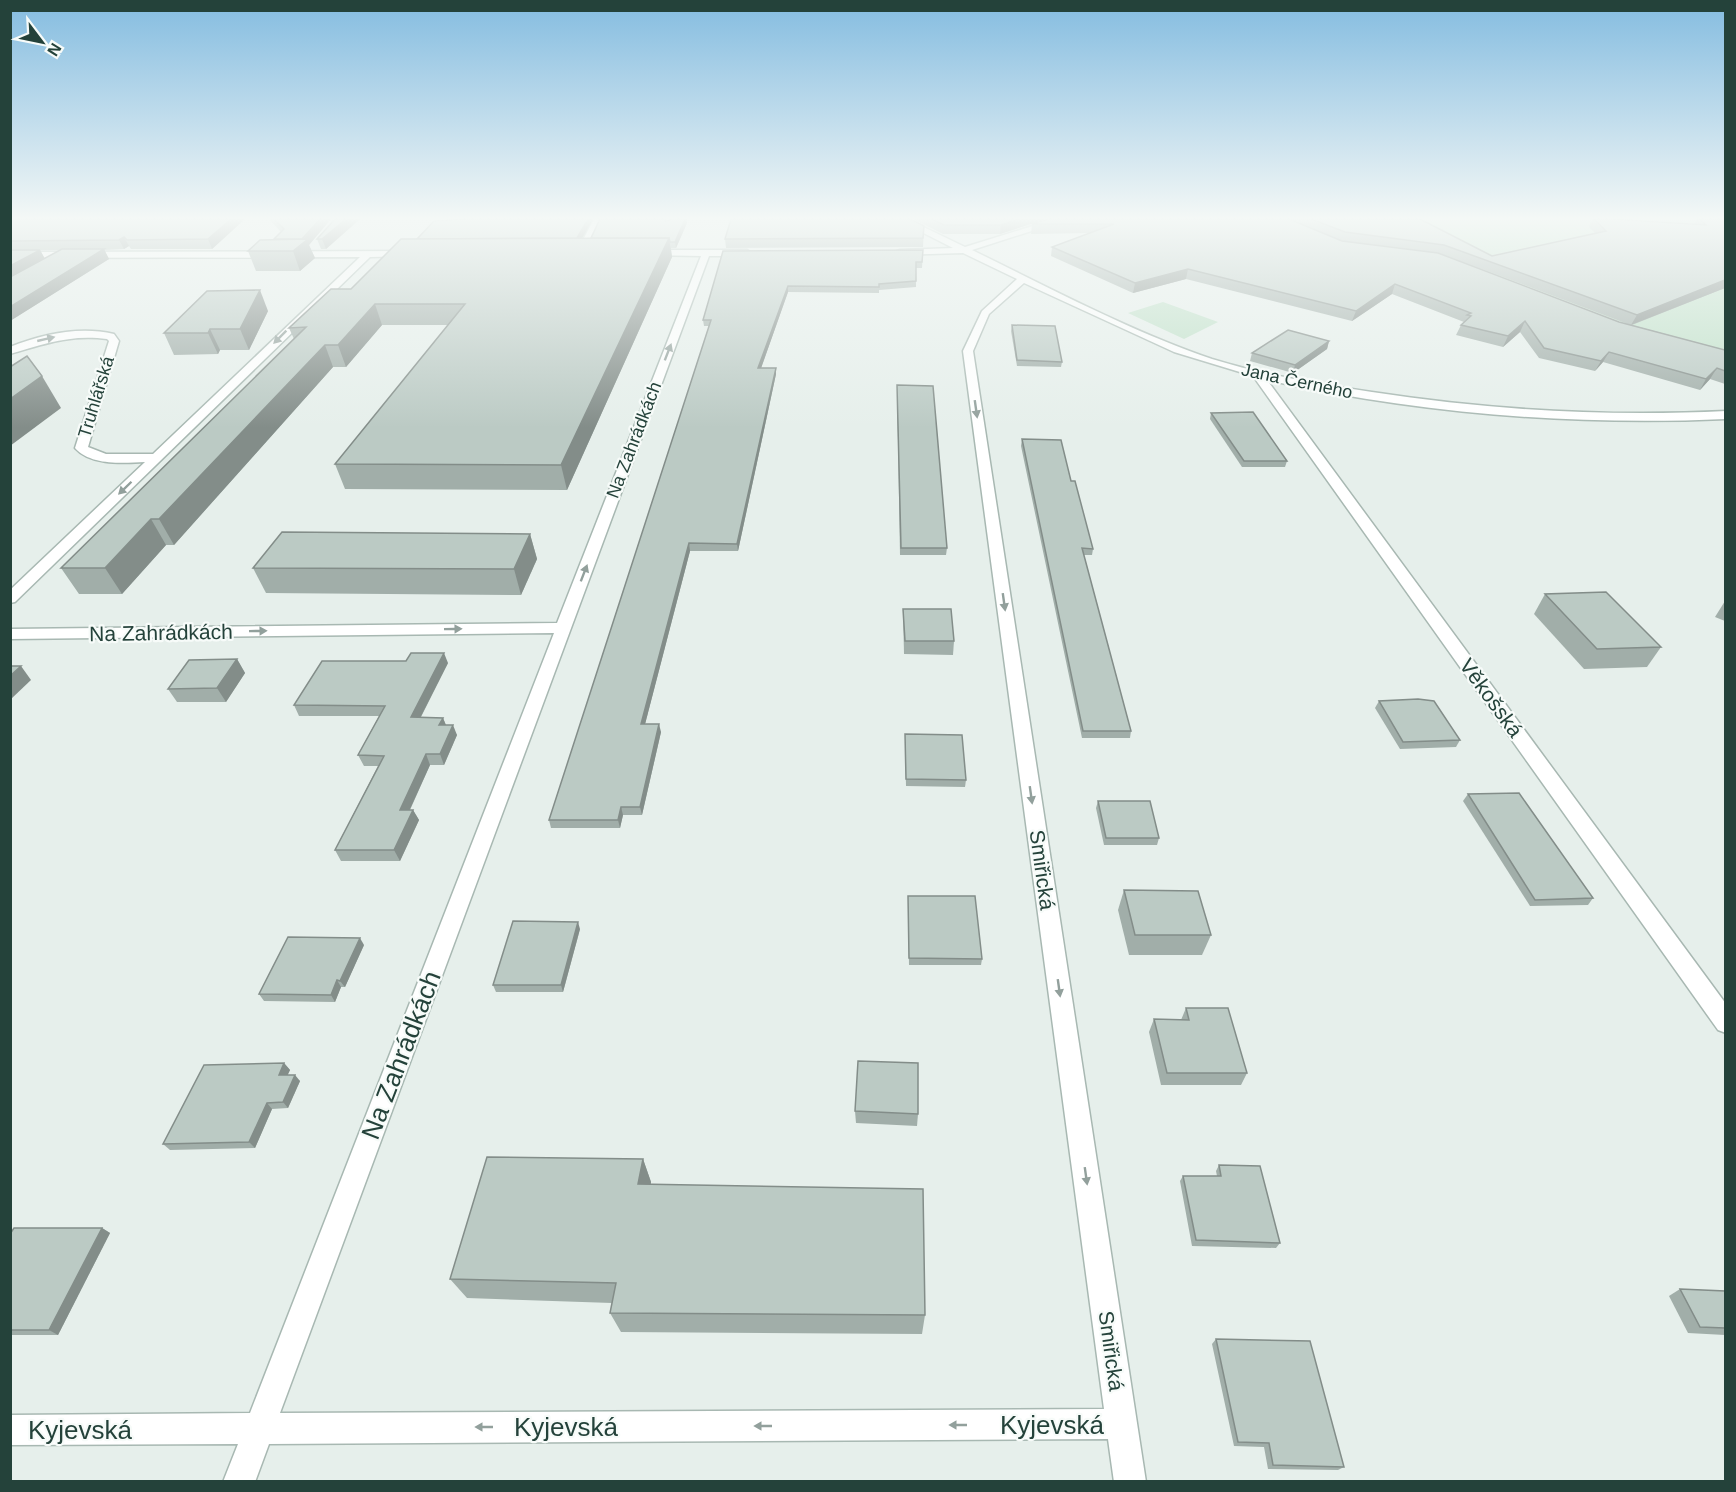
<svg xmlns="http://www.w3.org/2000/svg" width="1736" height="1492" viewBox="0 0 1736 1492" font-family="Helvetica,sans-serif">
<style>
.green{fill:#bfe0c8}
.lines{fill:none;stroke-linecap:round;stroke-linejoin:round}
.minor-casing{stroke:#a8b8b2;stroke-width:3}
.minor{fill:#fff;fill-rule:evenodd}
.wall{fill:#a1aea9;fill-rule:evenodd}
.shaded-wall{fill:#838d89}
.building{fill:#bbcac4;stroke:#838d89;stroke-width:1.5}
.oneway{fill:#92a09c}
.labels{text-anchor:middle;stroke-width:4.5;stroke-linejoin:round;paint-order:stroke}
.far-street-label{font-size:18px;fill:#24423a;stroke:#f7fbf9}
.street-label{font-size:21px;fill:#24423a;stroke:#f7fbf9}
.near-street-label{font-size:26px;fill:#24423a;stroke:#f7fbf9}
</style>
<rect width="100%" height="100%" fill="#e6efeb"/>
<g class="green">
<path d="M1382 219H1693L1725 222V354L1626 324 1439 253Z"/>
<path d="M1163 302 1218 322 1184 339 1128 313Z"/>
</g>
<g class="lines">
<g class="minor-casing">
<g id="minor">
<path d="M594 219H602L583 255H577L576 253Z"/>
<path d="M896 219H907L965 247 1055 219H1069L972 250C1048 287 1132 332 1212 359 1264 375 1318 384 1372 392 1490 410 1606 417 1726 411V419C1571 426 1417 413 1267 380L1726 1004V1033L1718 1030 1253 376 1174 352 1024 283 989 314 973 351 1146 1482H1114L1108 1439 269 1444 255 1482H223L238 1444 10 1445V1415L250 1413 554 633 10 639V629L557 623 701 256 645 255 644 253 648 250H747L751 253 747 256H709L280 1413 1104 1409 963 351 982 311 1017 279 963 253 897 255V251L900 250 953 248Z"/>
<path d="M411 251 415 254 414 256 370 257 15 602 10 603V590L145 462C123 463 91 466 75 448L109 341 107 339C71 334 44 344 10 354V347C43 334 79 326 114 334L119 341 88 447 106 454H153L360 257 10 258V252Z"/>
</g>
</g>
<use href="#minor" class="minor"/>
</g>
<g class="wall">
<path d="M10 219H245L212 249H131L129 246 124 249 104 250 109 259 10 321ZM40 250H62L45 259Z"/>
<path d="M269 219H331L309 245 315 258 300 271H256L248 251 274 240 281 232Z"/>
<path d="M335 219H360L326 249H321L317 239Z"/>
<path d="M467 219H593L582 238H591L665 221 687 223 676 248H671L672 257 567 490 345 489 335 464 448 325H382L346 367H333L174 545H166L122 594H79L61 568 294 339 289 328 351 289 417 239Z"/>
<path d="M913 219H1046L1000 234H943Z"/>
<path d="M1048 219H1420L1492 256 1595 233 1589 227 1592 219H1610L1694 225 1697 219H1725V288L1632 325 1725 350V384L1710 379 1700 390 1603 362 1595 371 1539 358 1520 332 1503 347 1456 335 1461 325 1464 322 1392 294 1352 321 1186 279 1133 293 1051 256 1052 247 1089 233 1031 234 1032 224ZM1458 260 1628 324 1619 322Z"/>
<path d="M924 226 923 247 726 248 725 239Z"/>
<path d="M923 250 922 268H916V287L879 290V293L788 292 761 368H776V374L738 551H690L645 724 661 732 642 815H623L620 828H551L549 820 709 326H704L703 320 723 251Z"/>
<path d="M268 311 249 350H220L218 354 174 355 164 333Z"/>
<path d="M1012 325 1062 362 1061 367 1017 366 1011 331Z"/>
<path d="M1329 341 1327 349 1293 373 1250 361 1252 353Z"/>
<path d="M897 385 947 548 946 555H900Z"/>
<path d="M1211 413 1287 461 1285 467H1242L1210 419Z"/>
<path d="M1022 439 1071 481 1093 549 1092 555H1084L1131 731 1130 738H1082L1021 446Z"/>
<path d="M530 534 537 559 521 595 266 593 253 568Z"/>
<path d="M1545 594 1661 647 1647 667 1584 669 1534 614Z"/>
<path d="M1725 601V621L1715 617Z"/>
<path d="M903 609 954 641 953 655 904 654Z"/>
<path d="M237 659 245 673 226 702H177L168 689Z"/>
<path d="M448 663 421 717 443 718 446 725 457 735 444 765H430L410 810H413L419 820 400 861H341L335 850 378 766H364L358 755 379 716H299L294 705Z"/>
<path d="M1379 701 1460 740 1456 747 1400 749 1375 708Z"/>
<path d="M905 741 966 780 965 787 906 786Z"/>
<path d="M1468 794 1593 898 1588 905 1530 906 1463 801Z"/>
<path d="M1098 801 1159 838 1157 845H1104L1096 808Z"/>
<path d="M1124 890 1211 935 1202 955H1129L1118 910Z"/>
<path d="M908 903 982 959 981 965H909Z"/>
<path d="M580 929 563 992H496L493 985Z"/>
<path d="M364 945 345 987H341L335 1002 264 1001 259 994Z"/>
<path d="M1186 1008 1247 1073 1241 1085H1161L1149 1032 1154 1019 1181 1020Z"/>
<path d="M284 1063 290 1070 287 1075 300 1081 288 1108 272 1109 255 1148 170 1150 163 1144Z"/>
<path d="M855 1111 918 1114 917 1126 856 1123Z"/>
<path d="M643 1159 651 1182V1185L925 1315 922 1334 621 1332 610 1313 612 1303 467 1298 450 1279Z"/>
<path d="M1219 1165 1280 1243 1276 1248 1192 1246 1180 1181 1183 1176H1217L1216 1171Z"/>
<path d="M102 1228 110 1233 58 1335H10V1234Z"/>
<path d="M1680 1289 1725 1291V1335L1688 1333 1669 1296Z"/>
<path d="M1216 1339 1344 1467 1338 1470 1268 1469 1264 1447 1234 1446 1212 1344Z"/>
</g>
<g class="shaded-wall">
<path d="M231 219H245L212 249 208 239Z"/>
<path d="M320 219H331L309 245 315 258 300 271 293 251Z"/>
<path d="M346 219H360L326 249 322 239Z"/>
<path d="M588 219H593L576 249 574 242Z"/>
<path d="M685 219H687V223L676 248 675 242Z"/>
<path d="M1018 219H1046L1000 234 1001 225Z"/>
<path d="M124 237 129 246 124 249 119 240Z"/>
<path d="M669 238 672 257 567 490 561 465Z"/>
<path d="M104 249 109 259 10 321V307Z"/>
<path d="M40 250 45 259 10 279V266Z"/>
<path d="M1188 269 1186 279 1133 293 1135 283Z"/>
<path d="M1725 280V288L1631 325 1637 315Z"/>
<path d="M1395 284 1392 294 1352 321 1356 311Z"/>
<path d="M788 286V292L759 374 758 368Z"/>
<path d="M260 290 268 311 249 350 240 329Z"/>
<path d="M375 304 382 325 346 367 338 345Z"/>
<path d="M1525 321 1520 332 1503 347 1508 336Z"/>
<path d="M210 329 220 350 218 354 208 333Z"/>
<path d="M1329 341 1327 349 1293 373 1295 365Z"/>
<path d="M325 345 333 367 174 545 159 519Z"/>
<path d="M1609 352 1603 362 1595 371 1601 361Z"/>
<path d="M776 368V374L738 551 737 544Z"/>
<path d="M1717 368 1710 379 1700 390 1706 379Z"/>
<path d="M42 376 61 408 10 446V399Z"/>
<path d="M151 519 166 545 122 594 105 568Z"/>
<path d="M530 534 537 559 521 595 514 569Z"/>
<path d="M689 543 690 551 643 732 641 724Z"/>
<path d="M444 653 448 663 415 728 411 717Z"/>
<path d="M237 659 245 673 226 702 217 688Z"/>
<path d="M21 666 31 680 10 700V676Z"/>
<path d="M443 718 447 728 439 725Z"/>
<path d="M659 724 661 732 642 815 640 807Z"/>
<path d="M453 725 457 735 444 765 440 754Z"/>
<path d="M426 754 430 765 405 820 400 810Z"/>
<path d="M621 807 623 815 620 828 618 820Z"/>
<path d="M413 810 419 820 400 861 394 850Z"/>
<path d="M578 922 580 929 563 992 561 985Z"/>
<path d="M360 938 364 945 345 987 340 981Z"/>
<path d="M337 980 341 987 335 1002 331 995Z"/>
<path d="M284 1063 290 1070 285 1081 279 1075Z"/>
<path d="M295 1075 300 1081 288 1108 283 1102Z"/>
<path d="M267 1103 272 1109 255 1148 249 1142Z"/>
<path d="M643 1159 651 1182 647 1206 638 1184Z"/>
<path d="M102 1228 110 1233 58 1335 49 1330Z"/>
</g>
<g class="building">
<path d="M10 219H231L208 239 127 240 124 237 119 240 10 241Z"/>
<path d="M274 219H320L302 239H274L284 229Z"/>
<path d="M335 219H346L322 239H317Z"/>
<path d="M467 219H588L577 238 417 239 434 221Z"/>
<path d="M600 219H665V221L673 219H685L675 242H670L669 238H591Z"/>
<path d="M731 219H910L924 226 923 238 725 239Z"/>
<path d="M932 219H1018L1001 225H944Z"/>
<path d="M1048 219H1289L1342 241 1438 253 1619 322 1725 350V371L1717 368 1706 379 1609 352 1601 361 1544 348 1525 321 1508 336 1461 325 1471 316 1467 315 1471 313 1395 284 1356 311 1188 269 1135 283 1052 247 1114 224H1032Z"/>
<path d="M1311 219H1420L1492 256 1606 231 1594 219H1610L1706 225 1700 219H1725V280L1637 315 1444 245 1345 232Z"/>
<path d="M669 238 561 465 335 464 465 304H375L338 345H325L159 519H151L105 568H61L306 327 289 328 331 289H351L401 239Z"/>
<path d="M308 239 293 251H248L260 240Z"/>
<path d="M62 249H104L10 307V277Z"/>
<path d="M10 250H40L10 266Z"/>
<path d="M923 250 922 262H916V281L879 284V287L788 286 758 368H776L737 544 689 543 641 724H659L640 807H621L618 820H549L711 320H703L723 251Z"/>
<path d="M260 290 240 329H210L208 333H164L207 291Z"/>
<path d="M1012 325 1055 326 1062 362 1017 360Z"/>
<path d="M1288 330 1329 341 1295 365 1252 353Z"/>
<path d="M27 356 42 376 10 399V367Z"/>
<path d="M897 385 933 386 947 548H901Z"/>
<path d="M1253 412 1287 461H1244L1211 413Z"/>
<path d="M1022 439 1061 440 1071 481H1075L1093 549 1082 548 1131 731H1083Z"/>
<path d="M282 532 530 534 514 569 253 568Z"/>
<path d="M1606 592 1661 647 1597 649 1545 594Z"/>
<path d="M903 609H951L954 641H905Z"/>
<path d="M411 653H444L411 717 443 718 439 725H453L440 754H426L400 810H413L394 850H335L384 756 358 755 385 706 294 705 322 661H406Z"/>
<path d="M237 659 217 688 168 689 189 660Z"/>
<path d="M10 666H21L10 676Z"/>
<path d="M1418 699 1434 701 1460 740 1403 742 1379 701Z"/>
<path d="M905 734 962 735 966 780 906 779Z"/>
<path d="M1519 793 1593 898 1535 900 1468 794Z"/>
<path d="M1098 801H1150L1159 838H1106Z"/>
<path d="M1124 890 1198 891 1211 935H1135Z"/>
<path d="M908 896H975L982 959 909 958Z"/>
<path d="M513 921 578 922 561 985H493Z"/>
<path d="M288 937 360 938 340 981 337 980 331 995 259 994Z"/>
<path d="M1186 1008H1228L1247 1073H1167L1154 1019 1189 1020Z"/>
<path d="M858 1061 918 1063V1114L855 1111Z"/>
<path d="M284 1063 279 1075H295L283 1102 267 1103 249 1142 163 1144 204 1065Z"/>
<path d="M487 1157 643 1159 638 1184 923 1189 925 1315 610 1313 616 1283 450 1279Z"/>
<path d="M1219 1165 1260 1166 1280 1243 1196 1240 1183 1176H1221Z"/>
<path d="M14 1228H102L49 1330H10V1234Z"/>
<path d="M1680 1289 1725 1291V1328L1700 1327Z"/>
<path d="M1216 1339 1310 1341 1344 1467 1273 1465 1269 1443 1238 1442Z"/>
</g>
<defs><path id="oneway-solid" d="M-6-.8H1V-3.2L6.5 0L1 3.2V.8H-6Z" transform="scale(1.5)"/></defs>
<g class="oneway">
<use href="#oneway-solid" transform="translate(280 337) rotate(135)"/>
<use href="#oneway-solid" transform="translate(46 339) rotate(-13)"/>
<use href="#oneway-solid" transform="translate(668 352) rotate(-69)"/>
<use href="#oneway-solid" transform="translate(976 409) rotate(82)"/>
<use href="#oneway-solid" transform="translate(125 488) rotate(136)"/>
<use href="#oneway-solid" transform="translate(584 573) rotate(-69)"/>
<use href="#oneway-solid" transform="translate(1004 602) rotate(82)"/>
<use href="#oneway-solid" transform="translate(453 629) rotate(-1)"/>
<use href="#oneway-solid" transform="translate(258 631) rotate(-1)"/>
<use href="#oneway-solid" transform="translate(1031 795) rotate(82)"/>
<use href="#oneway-solid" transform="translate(1059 988) rotate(82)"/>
<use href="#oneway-solid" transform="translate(1086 1176) rotate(82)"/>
<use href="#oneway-solid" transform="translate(958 1425) rotate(180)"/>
<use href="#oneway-solid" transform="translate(763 1426) rotate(180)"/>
<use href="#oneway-solid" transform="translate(484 1427) rotate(180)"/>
</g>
<linearGradient id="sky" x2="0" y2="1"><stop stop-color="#84bce0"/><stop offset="0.51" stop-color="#f4f8f6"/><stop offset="1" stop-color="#f4f8f6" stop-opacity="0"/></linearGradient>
<rect width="1736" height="428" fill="url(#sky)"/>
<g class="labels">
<g class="far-street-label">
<text transform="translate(1297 381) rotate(12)" y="6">Jana Černého</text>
<text transform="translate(96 397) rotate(-73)" y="6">Truhlářská</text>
<text transform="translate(634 440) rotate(-69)" y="6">Na Zahrádkách</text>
</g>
<g class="street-label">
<text transform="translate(161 633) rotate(-1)" y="7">Na Zahrádkách</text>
<text transform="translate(1491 698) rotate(54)" y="7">Věkošská</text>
<text transform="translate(1042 870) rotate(82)" y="7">Smiřická</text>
<text transform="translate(1111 1351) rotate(82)" y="7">Smiřická</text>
</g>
<g class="near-street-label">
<text transform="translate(401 1055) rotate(-69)" y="9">Na Zahrádkách</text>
<text x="1052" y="1434">Kyjevská</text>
<text x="566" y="1436">Kyjevská</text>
<text x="80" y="1439">Kyjevská</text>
</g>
</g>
<rect width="1736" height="1492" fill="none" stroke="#24423a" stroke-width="24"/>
<g transform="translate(42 42) rotate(122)" stroke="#f7fbf9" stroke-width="4.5" paint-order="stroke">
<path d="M0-4.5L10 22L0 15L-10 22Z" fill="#24423a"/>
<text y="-9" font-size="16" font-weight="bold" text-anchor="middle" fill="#24423a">N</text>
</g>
</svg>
